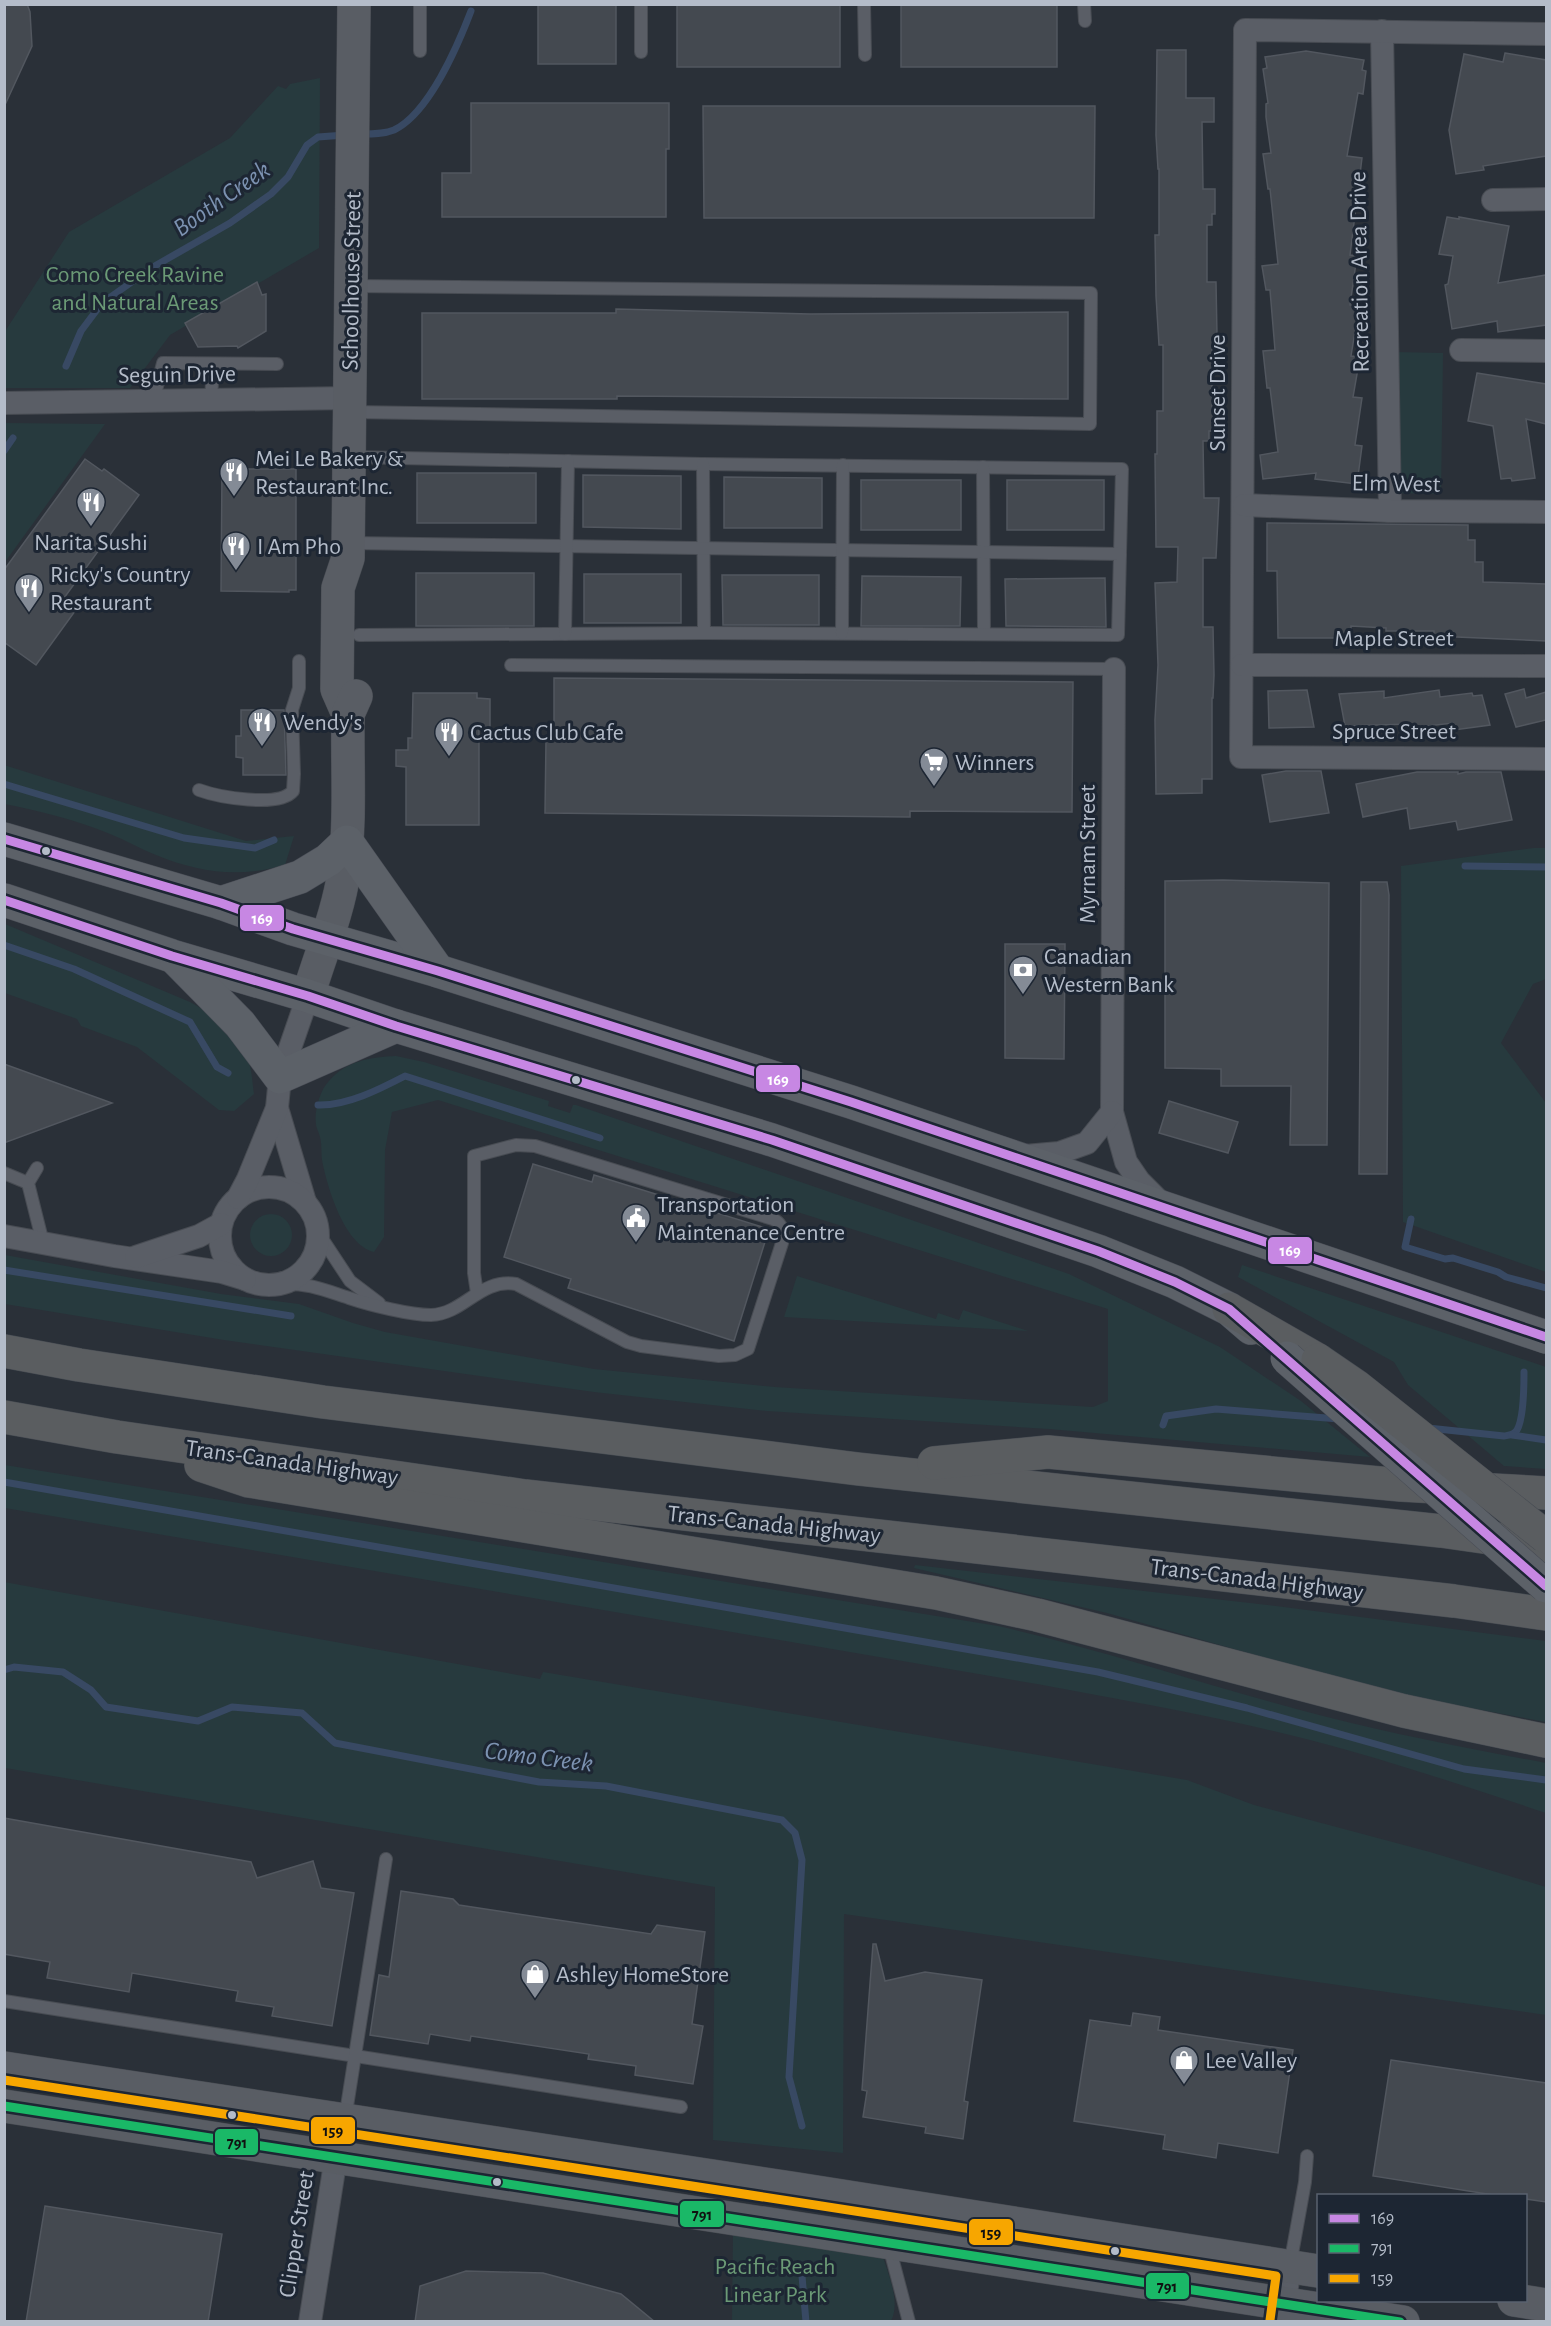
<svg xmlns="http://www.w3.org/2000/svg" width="1551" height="2326" viewBox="0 0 1551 2326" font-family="'Alegreya Sans',sans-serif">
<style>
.green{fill:#273a3e}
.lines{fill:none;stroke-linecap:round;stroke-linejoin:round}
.stream{stroke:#384963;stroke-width:7}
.building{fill:#444950;stroke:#52575f;stroke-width:1.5}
.service-casing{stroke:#484c53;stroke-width:14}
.minor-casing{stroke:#484c53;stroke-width:24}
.secondary-casing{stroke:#484c53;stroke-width:34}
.primary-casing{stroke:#484c55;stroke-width:34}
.motorway-casing{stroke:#474c53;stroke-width:34}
.service{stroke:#5a5e66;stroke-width:12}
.minor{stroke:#5a5e66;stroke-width:22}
.secondary{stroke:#595d64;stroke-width:33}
.primary{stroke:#5c6168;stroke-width:33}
.motorway{stroke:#5a5d60;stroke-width:33}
.primary-bridge-casing{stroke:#484c55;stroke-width:34;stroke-linecap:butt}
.motorway-bridge-casing{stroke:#474c53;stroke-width:34;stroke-linecap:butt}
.primary-bridge{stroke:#5c6168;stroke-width:33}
.motorway-bridge{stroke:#5a5d60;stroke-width:33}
.bus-1-casing{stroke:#1d2633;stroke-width:14}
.bus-2-casing{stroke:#1d2633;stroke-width:14}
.bus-3-casing{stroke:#1d2633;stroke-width:14}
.bus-1{stroke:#c787e3;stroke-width:9}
.bus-2{stroke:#1ab867;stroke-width:9}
.bus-3{stroke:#f7a600;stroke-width:9}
.bus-dot{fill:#b4bcc9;stroke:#1d2633;stroke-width:2}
.labels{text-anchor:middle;stroke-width:6;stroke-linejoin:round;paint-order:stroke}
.street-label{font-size:24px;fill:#b4bcc9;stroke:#1d2633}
.park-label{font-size:24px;fill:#6b9a76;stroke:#1d2633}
.poi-label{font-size:24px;fill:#b4bcc9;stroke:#1d2633;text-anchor:start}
.water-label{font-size:26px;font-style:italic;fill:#7c92b1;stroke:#1d2633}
.line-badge{stroke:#1d2633;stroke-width:2}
.badge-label{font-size:16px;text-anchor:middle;font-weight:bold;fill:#fff}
.pale-badge-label{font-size:16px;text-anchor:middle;font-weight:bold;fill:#111}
</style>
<rect width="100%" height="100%" fill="#2a3038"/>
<g class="green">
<path d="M320 78 319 248 170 335 130 388H5L4 333 69 232 230 138 278 86 286 89 290 84Z"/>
<path d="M1395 352 1443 353 1441 494 1393 493Z"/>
<path d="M5 423 105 424 5 562 4 423Z"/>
<path d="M4 765 246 841 294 836 285 865C239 878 200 873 156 855 140 849 126 840 110 834 77 820 40 811 5 804Z"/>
<path d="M1534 848H1546V979L1533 984 1501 1043 1546 1103V1272L1403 1222 1401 866Z"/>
<path d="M5 924 190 1002C212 1013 232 1032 245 1053 252 1065 252 1081 254 1094L234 1111 219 1110 137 1047 81 1026 77 1019 5 993Z"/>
<path d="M396 1056 424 1062 549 1101 548 1106 570 1113 573 1105H576L1069 1274 1220 1347 1301 1401 1370 1457 1049 1429 767 1411 594 1392 224 1340 5 1304V1255L221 1294 299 1304 353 1323 385 1332 594 1369 775 1387 1093 1407 1108 1401V1309L438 1100 392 1112 385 1150 384 1237 374 1252C344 1245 327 1186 322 1160 321 1152 322 1144 320 1137 319 1132 316 1128 316 1124 314 1111 320 1090 329 1081 346 1061 371 1057 396 1056Z"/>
<circle cx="271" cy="1235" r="21"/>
<path d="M1242 1265 1546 1367V1469L1504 1466 1408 1385 1394 1362 1238 1277Z"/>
<path d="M797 1276 936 1319 938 1313 959 1320 963 1310 1028 1331 784 1317Z"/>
<path d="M5 1465 998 1626C1108 1651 1214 1688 1323 1716 1397 1735 1472 1749 1546 1763V1813C1468 1787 1390 1761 1310 1740 1220 1717 1129 1701 1037 1684L5 1508Z"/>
<path d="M915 1565 1276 1606 1546 1641V1722L1428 1700 1347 1681 1107 1613 914 1568Z"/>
<path d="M4 1582 540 1679 543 1672 1187 1780 1254 1805 1430 1852 1546 1887V2015L844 1914 843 2153 713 2140 715 1887 5 1768Z"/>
<path d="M733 2232 882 2254C888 2274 901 2302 891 2321L732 2322Z"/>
</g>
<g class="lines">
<g class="stream">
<path d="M362 134C373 134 384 134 394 130 429 113 458 45 471 11"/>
<path d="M66 366 81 331 102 303 153 267 230 223 271 194 288 177 307 145 318 137 345 135"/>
<path d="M4 451 13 438"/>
<path d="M4 784 184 838 255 848 274 840"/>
<path d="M1465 866 1546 867"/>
<path d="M4 945 74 969 190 1022 217 1067 228 1073"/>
<path d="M318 1105C347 1106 380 1089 405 1076L600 1138"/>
<path d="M1411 1219 1405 1247 1445 1259 1453 1258 1469 1263 1498 1272 1506 1277 1546 1288"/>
<path d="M4 1270 291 1316"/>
<path d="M1163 1425 1166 1416 1216 1409 1339 1419"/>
<path d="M1428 1428 1504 1436C1509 1435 1514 1435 1517 1430 1524 1418 1524 1386 1524 1372"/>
<path d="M1512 1435 1546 1440"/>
<path d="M4 1482 1098 1672 1247 1708 1464 1769 1546 1780"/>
<path d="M4 1670 14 1667 63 1672 91 1690 106 1707 198 1721 232 1707 302 1713 335 1743 539 1782 606 1786 782 1820 795 1833 802 1860 789 2077 802 2126"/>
<path d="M802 2276 806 2322"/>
</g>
</g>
<g class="building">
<path d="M4 4H27L30 12 32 46 4 107Z"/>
<rect x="538" y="4" width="78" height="60"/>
<rect x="677" y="4" width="163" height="63"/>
<rect x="901" y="4" width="156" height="63"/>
<path d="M1157 50H1186V98H1214V122H1202L1203 189H1215V214H1212V225H1207V282H1216L1217 335 1215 336 1216 348H1212V411H1217V431H1209V441H1203L1204 498H1219L1216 558H1203V627H1213L1214 675 1213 698H1212V779H1202V793L1156 794 1155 720 1158 665 1155 583 1177 582 1178 547H1156L1155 454H1157V411H1163V345H1159L1156 296 1155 235H1159V169H1158L1156 135Z"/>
<path d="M1306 51 1364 60 1362 70 1366 71 1363 94 1358 93 1347 156 1362 158 1350 255 1357 256 1350 305 1359 307 1351 356 1360 357 1353 397 1362 398 1355 445 1362 446 1357 484 1315 479 1316 473 1263 479 1260 455 1278 452 1270 388H1267L1263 351 1275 350 1270 290H1266L1262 266 1278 264 1270 189H1268L1263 154 1271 153 1266 117V104L1268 103 1263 69 1267 68 1265 57Z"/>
<path d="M1505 53 1546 60V156L1483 166 1484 170 1456 174 1449 130 1464 54 1503 62Z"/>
<path d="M471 103H669V149H666V217H442V173H471Z"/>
<path d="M703 106H1095L1094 218H704Z"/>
<path d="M1447 217 1459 219V217L1509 226 1498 283 1546 275V325L1498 332 1497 321 1452 329 1445 285 1448 284 1453 256 1439 254Z"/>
<path d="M257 282 262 295 266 294V331L238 348 237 346 198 347 185 323Z"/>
<path d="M616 309 810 314 1068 312V399L617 396V399H422V313H616Z"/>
<path d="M1477 373 1546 384V424L1526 419 1535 478 1512 481 1511 478 1501 479 1493 426 1468 421Z"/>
<path d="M85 459 102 471 104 469 139 495 64 598 78 607 36 665 4 642V570Z"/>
<path d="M222 469H296V590H289V592L221 591Z"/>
<rect x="417" y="473" width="119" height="50"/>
<path d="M583 475 681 476V529L583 527Z"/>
<path d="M724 477 822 478V528H724Z"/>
<rect x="861" y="480" width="100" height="50"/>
<rect x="1007" y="480" width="97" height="50"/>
<path d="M1267 523 1468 525V540H1475V562H1483V582L1546 584V641L1434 636V631H1386V628L1351 626V638H1278L1277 571H1267Z"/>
<rect x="416" y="573" width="118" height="53"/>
<rect x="584" y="574" width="97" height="49"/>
<path d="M722 575H819V625H723Z"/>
<path d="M862 576 961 577 960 626H861Z"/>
<path d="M1105 578 1106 627 1006 626 1005 579Z"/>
<path d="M554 678 1073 682 1072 812 910 811V817L545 813 546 740H554Z"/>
<path d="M1524 689 1526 698 1546 692V720L1516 727 1505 694Z"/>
<path d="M1307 690 1314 727 1269 728 1268 691Z"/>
<path d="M1439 690 1440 697 1472 693 1473 696 1482 695 1490 725 1454 730 1453 723 1410 728V724L1345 726 1339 694 1384 691V698Z"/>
<path d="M413 693H477V698L490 699V727H479V825H406V767L396 766V750H408V738H412Z"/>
<path d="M241 710H284L286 775H243V758L236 757V736H241Z"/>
<path d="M1286 771H1321L1329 813 1270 822 1262 775Z"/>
<path d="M1417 772H1458V774L1466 772H1501L1512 820 1458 830 1456 821 1410 829 1407 808 1363 817 1356 784Z"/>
<path d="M1223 880 1329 883 1327 1145H1290L1291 1086H1221V1069L1165 1068V881Z"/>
<path d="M1361 882H1387L1389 895 1387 1174H1359Z"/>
<path d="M1005 944H1065L1064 1059 1005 1058Z"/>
<path d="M4 1064 112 1103 4 1143Z"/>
<path d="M1169 1101 1238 1122 1228 1153 1159 1133Z"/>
<path d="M533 1164 592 1182 594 1175 769 1229 734 1341 568 1288 571 1279 504 1257Z"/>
<path d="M4 1818 251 1862 257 1878 313 1861 321 1888 354 1893 332 2026 272 2016 274 2007 236 2001 238 1991 132 1973 129 1992 47 1978 50 1962 4 1954Z"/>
<path d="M401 1891 453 1899 459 1905 651 1934 657 1925 705 1932 692 2024 703 2026 693 2084 635 2075 636 2066 588 2059 589 2054 471 2036 470 2041 430 2034 428 2044 370 2035 379 1975 389 1977Z"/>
<path d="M873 1944H876L885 1981 925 1972 982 1980 964 2101 968 2102 963 2139 925 2133 926 2127 863 2117 867 2091 862 2090Z"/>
<path d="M1133 2013 1160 2017 1158 2030 1293 2050 1278 2153 1218 2143 1216 2158 1163 2149 1165 2135 1074 2121 1090 2020 1131 2026Z"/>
<path d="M1391 2060 1546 2083V2202L1526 2199V2196H1500L1373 2176Z"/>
<path d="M45 2206 222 2234 208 2322H26Z"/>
<path d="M466 2271 543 2273 621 2294 655 2322H415L420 2286Z"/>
</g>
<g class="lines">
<g class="service-casing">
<g id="service">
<path d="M420 4V51"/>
<path d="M641 4V52"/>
<path d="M864 4 865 55"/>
<path d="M1084 4 1085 21"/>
<path d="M211 401 213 364"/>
<path d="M153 402 163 363 277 364"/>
<path d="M352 412 1090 424 1091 293 352 286"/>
<path d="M351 457 703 464 1122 469 1120 554"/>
<path d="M703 464 704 633"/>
<path d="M983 467 984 634"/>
<path d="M350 543 1120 554 1118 635 704 633 359 635"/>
<path d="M842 633 843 465"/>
<path d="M565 634 568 461"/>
<path d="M511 665 1114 669"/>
<path d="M199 790C218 797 279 808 293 791L294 774 292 710 299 688V661"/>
<path d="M37 1168 28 1183 43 1243"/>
<path d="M4 1173 28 1183"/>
<path d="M319 1234 350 1281 379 1303"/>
<path d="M282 1284C309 1283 324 1290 349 1298 370 1305 410 1315 431 1315 464 1314 480 1278 516 1284L627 1342 641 1346 719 1356 735 1355 748 1349 782 1243C784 1233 783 1224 773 1219L535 1146 516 1145 474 1156V1273L477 1293"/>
<path d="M4 2001 681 2107"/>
<path d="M345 2119 386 1859"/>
<path d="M889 2246 909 2322"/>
<path d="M1290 2265 1305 2182 1307 2156"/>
</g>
</g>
<g class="minor-casing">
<g id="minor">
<path d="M1382 31 1390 511"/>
<path d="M1546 34 1245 30 1241 757 1546 759"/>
<path d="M1493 200 1546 199"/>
<path d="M1461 350 1546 351"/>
<path d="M4 403 350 398"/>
<path d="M1244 505 1390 511 1546 512"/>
<path d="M1242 665 1546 666"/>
<path d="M1114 669 1112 1112 1126 1162 1139 1181 1162 1204"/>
<path d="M277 1108 305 1202"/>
<path d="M1025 1156 1059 1153 1087 1143 1112 1112"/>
<circle cx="269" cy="1236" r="49"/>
<path d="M238 1198 248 1179 277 1108 280 1077 308 996"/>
<path d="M4 1236 114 1256 222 1272 245 1279"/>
<path d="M136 1257 199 1236 221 1224"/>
<path d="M310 2322 336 2157 345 2120"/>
<path d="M1282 2322 1290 2266"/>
</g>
</g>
<g class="secondary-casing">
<g id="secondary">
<path d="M348 714 337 689 338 588 348 558 354 4"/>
<path d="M308 996C320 955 338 914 344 872 351 820 347 766 348 714L356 696"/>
<path d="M4 2068 791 2188 1318 2271"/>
<path d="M4 2106 1403 2322"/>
<path d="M1514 2300 1546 2305"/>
</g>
</g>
<g class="primary-casing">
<g id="primary">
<path d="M4 839 221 903 293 929 438 971 851 1102 1546 1337"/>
<path d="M4 900 172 956 308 996 396 1026 772 1140 1098 1251 1175 1282 1229 1309 1251 1328"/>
<path d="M221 903 300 877 328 860 347 842 438 971"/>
<path d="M176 959 240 1024 280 1077 396 1026"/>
</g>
</g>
<g class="motorway-casing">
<g id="motorway">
<path d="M1229 1309 1318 1360"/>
<path d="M4 1351 79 1365 323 1402 858 1469 1441 1531 1546 1546"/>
<path d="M4 1417 117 1437 525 1496 1454 1601 1546 1614"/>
<path d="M934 1463 1048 1452 1401 1485 1546 1493"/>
<path d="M201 1465 249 1481 936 1593 1037 1615 1404 1711 1546 1741"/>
</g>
</g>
<use href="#service" class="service"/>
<use href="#minor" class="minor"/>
<use href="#secondary" class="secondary"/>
<use href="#primary" class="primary"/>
<use href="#motorway" class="motorway"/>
<g class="primary-bridge-casing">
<path id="primary-bridge" d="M1287 1358 1546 1586"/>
</g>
<g class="motorway-bridge-casing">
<path id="motorway-bridge" d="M1318 1360 1356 1386 1546 1537"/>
</g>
<use href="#primary-bridge" class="primary-bridge"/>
<use href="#motorway-bridge" class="motorway-bridge"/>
<g class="bus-1-casing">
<g id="bus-1">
<path d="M4 839 221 903 293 929 438 971 851 1102 1546 1337"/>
<path d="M4 900 172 956 308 996 396 1026 772 1140 1098 1251 1175 1282 1229 1309 1546 1586"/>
</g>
</g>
<g class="bus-2-casing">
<path id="bus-2" d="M4 2106 1400 2322"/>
</g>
<g class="bus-3-casing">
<path id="bus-3" d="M4 2080 1276 2276 1270 2320"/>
</g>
<use href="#bus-1" class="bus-1"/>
<use href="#bus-2" class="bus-2"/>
<use href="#bus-3" class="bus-3"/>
</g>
<defs>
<g id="restaurant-pin" transform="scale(1.5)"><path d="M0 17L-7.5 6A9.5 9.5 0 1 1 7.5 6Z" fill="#848b96" stroke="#1d2633"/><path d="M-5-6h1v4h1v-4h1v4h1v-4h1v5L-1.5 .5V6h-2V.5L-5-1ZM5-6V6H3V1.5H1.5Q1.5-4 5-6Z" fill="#fff"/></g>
<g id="supermarket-pin" transform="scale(1.5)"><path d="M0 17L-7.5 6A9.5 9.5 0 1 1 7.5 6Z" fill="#848b96" stroke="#1d2633"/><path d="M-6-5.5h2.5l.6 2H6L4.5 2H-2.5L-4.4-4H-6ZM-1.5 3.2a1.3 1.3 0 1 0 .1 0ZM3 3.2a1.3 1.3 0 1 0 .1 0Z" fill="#fff"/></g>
<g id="bank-pin" transform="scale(1.5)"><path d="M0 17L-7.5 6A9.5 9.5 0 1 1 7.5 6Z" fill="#848b96" stroke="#1d2633"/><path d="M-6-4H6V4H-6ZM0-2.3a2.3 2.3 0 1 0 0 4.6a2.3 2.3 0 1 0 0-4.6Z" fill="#fff"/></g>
<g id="civic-pin" transform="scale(1.5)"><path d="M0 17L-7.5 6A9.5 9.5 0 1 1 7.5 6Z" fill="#848b96" stroke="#1d2633"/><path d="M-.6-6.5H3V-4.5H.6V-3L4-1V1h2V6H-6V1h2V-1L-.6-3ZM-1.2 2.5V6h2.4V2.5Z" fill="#fff"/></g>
<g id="shop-pin" transform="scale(1.5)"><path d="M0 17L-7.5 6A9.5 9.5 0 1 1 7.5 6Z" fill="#848b96" stroke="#1d2633"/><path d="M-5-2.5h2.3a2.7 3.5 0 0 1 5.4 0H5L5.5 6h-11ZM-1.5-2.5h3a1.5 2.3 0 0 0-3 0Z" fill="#fff"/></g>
</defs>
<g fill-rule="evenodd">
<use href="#restaurant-pin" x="234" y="472"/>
<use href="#restaurant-pin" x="91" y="502"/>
<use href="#restaurant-pin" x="236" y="546"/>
<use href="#restaurant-pin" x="29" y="588"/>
<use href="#restaurant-pin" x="262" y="722"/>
<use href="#restaurant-pin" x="449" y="732"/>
<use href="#supermarket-pin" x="934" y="762"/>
<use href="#bank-pin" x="1023" y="970"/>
<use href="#civic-pin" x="636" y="1218"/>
<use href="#shop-pin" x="535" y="1974"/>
<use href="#shop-pin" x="1184" y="2060"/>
</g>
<g class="bus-dot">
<circle cx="46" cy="851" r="5"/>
<circle cx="576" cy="1080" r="5"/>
<circle cx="232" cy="2115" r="5"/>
<circle cx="497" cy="2182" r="5"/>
<circle cx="1115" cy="2251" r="5"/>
</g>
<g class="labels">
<g class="street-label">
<text transform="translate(1359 272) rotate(-91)" y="8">Recreation Area Drive</text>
<text transform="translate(351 281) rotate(-89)" y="8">Schoolhouse Street</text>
<text transform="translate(177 374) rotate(-1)" y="8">Seguin Drive</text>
<text transform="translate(1217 393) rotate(-90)" y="8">Sunset Drive</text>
<text transform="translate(1396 483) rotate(1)" y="8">Elm West</text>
<text x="1394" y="646">Maple Street</text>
<text x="1394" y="739">Spruce Street</text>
<text transform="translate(1087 854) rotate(-90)" y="8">Myrnam Street</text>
<text transform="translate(292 1462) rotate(8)" y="8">Trans-Canada Highway</text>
<text transform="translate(774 1524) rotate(6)" y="8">Trans-Canada Highway</text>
<text transform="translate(1257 1579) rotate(7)" y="8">Trans-Canada Highway</text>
<text transform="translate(296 2234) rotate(-81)" y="8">Clipper Street</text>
</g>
<g class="park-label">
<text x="135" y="282">Como Creek Ravine<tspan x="135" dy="28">and Natural Areas</tspan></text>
<text x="775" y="2274">Pacific Reach<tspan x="775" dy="28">Linear Park</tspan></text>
</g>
<g class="poi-label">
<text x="255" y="466">Mei Le Bakery &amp;<tspan x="255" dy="28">Restaurant Inc.</tspan></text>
<text x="91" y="550" text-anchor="middle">Narita Sushi</text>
<text x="257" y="554">I Am Pho</text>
<text x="50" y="582">Ricky's Country<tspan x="50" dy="28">Restaurant</tspan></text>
<text x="283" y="730">Wendy's</text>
<text x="470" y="740">Cactus Club Cafe</text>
<text x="955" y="770">Winners</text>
<text x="1044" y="964">Canadian<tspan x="1044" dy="28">Western Bank</tspan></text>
<text x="657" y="1212">Transportation<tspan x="657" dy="28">Maintenance Centre</tspan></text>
<text x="556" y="1982">Ashley HomeStore</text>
<text x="1205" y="2068">Lee Valley</text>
</g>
<g class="water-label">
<text transform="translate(221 198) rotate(-35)" y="9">Booth Creek</text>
<text transform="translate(539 1756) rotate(7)" y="9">Como Creek</text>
</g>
</g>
<g class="line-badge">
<rect x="239" y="904" width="46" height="28" rx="6" fill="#c787e3"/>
<rect x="755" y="1064" width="46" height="29" rx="6" fill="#c787e3"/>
<rect x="1267" y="1236" width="46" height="29" rx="6" fill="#c787e3"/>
<rect x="310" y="2116" width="46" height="29" rx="6" fill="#f7a600"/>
<rect x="214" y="2128" width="45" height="28" rx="6" fill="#1ab867"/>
<rect x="679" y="2200" width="46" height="28" rx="6" fill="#1ab867"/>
<rect x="968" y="2218" width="46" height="28" rx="6" fill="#f7a600"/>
<rect x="1145" y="2272" width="45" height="28" rx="6" fill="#1ab867"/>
</g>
<g class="badge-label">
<text x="262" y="924">169</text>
<text x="778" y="1085">169</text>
<text x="1290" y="1256">169</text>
</g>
<g class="pale-badge-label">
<text x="333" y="2136">159</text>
<text x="237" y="2148">791</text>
<text x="702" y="2220">791</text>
<text x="991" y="2238">159</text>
<text x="1167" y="2292">791</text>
</g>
<rect width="1551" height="2326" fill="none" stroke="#b4bcc9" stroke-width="12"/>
<rect x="1317" y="2194" width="210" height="108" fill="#1d2633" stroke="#59626f" stroke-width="1.5"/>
<rect x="1329" y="2214" width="30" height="9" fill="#c787e3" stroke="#59626f" stroke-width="1.5"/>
<text x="1371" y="2224" font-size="18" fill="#b4bcc9">169</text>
<rect x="1329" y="2244" width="30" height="9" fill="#1ab867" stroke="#59626f" stroke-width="1.5"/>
<text x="1371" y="2254" font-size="18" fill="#b4bcc9">791</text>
<rect x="1329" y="2274" width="30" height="9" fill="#f7a600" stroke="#59626f" stroke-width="1.5"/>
<text x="1371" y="2284" font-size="18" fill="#b4bcc9">159</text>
</svg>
